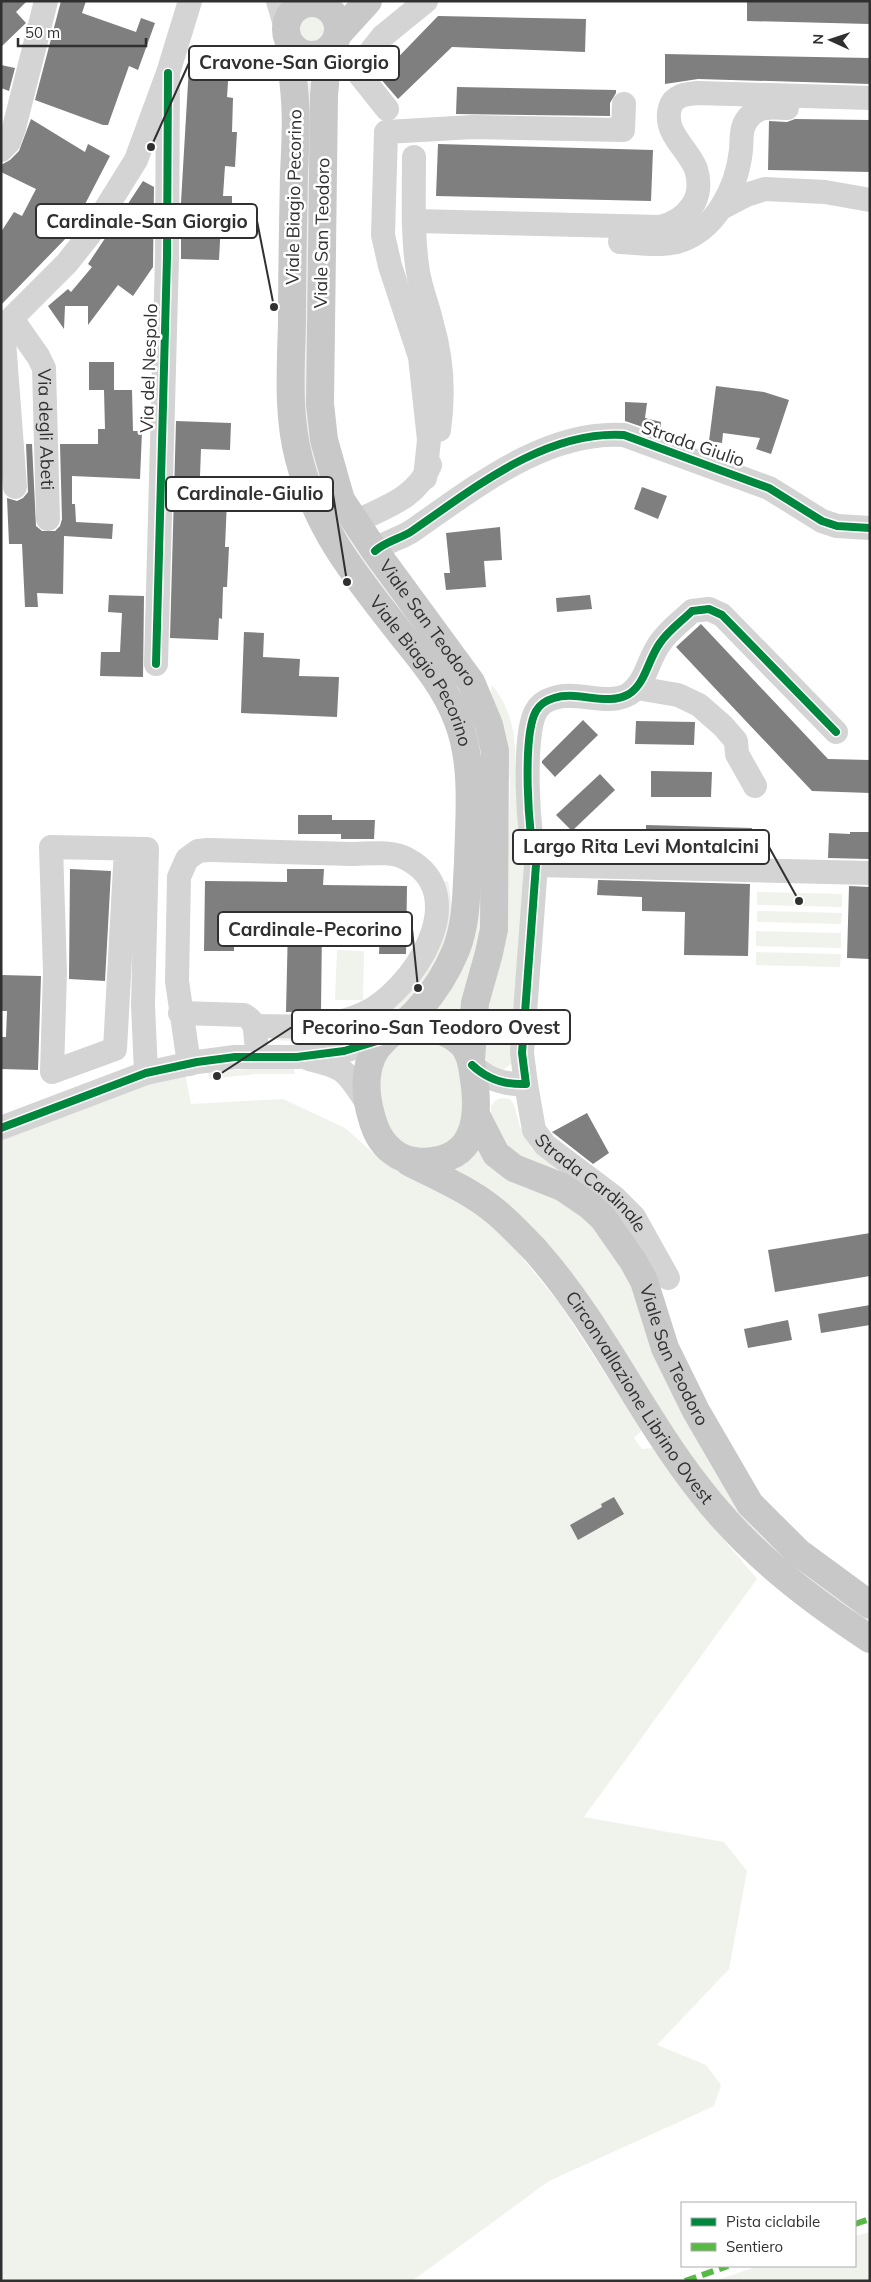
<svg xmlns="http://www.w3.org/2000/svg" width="871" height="2282" viewBox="0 0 871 2282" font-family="Mulish,sans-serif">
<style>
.green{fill:#f0f2ec}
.building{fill:#7f7f7f}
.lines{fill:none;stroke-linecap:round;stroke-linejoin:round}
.minor{stroke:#d4d4d4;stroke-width:24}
.major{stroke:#c8c8c8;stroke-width:28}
.quiet{stroke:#58b947;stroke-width:6;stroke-dasharray:12 6;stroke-linecap:butt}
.cycleway-casing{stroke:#fff;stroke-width:11}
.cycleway{stroke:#00873e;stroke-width:8}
.labels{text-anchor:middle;stroke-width:5;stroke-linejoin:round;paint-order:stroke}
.street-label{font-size:18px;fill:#303030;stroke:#fff}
.leader{fill:none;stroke:#303030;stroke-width:2}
.callout-dot{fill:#303030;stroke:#fff;stroke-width:2}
.callout{fill:#fff;stroke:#303030;stroke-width:2}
.callout-label{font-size:19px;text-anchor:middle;font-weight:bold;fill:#303030}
</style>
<rect width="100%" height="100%" fill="#fff"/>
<g class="green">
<circle cx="312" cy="28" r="18"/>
<path d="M309 82H312L313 433 452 668 482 725V928L462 1028 434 1016 439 1004 478 774 342 541 303 439 307 83Z"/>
<path d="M492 685C522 723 513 756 517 801 519 830 525 859 525 888 524 946 516 1005 512 1063L502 1071 489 1067 483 1054 487 1004 506 920 510 782 504 734 490 695Z"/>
<path d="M448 881 453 913 451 931 427 983 385 1022 353 1036 341 1039 316 1042 274 1040 271 1038 396 1002 443 882Z"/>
<path d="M757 892 842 894V907L757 905Z"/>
<path d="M757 911 842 913 841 924 757 922Z"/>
<path d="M756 931 841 933V948L756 946Z"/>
<path d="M337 950 364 951 363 1000H335Z"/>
<path d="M756 952 841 954 840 967 756 965Z"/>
<path d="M408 1038 442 1042 461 1060 468 1112 451 1145 414 1152 392 1138 377 1089 386 1053Z"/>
<path d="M293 1066 295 1074H256L209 1079 208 1072Z"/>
<path d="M185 1073 191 1104 283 1099 345 1128 382 1161 443 1191 476 1212 504 1235 559 1303 642 1430 634 1438 642 1449 655 1448 687 1496 757 1579 584 1817 724 1842 747 1871 729 1969 657 2045 706 2065 721 2085 714 2106 549 2181 412 2281H1V1141L148 1084Z"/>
<path d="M501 1098 510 1099 514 1105 520 1127 532 1149 581 1187 625 1215 640 1256 508 1154 491 1117V1107L495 1101Z"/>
<path d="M477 1142 535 1187 582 1212 626 1266 699 1435 870 1616V1628L840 1609 727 1509 624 1363 451 1171Z"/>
<path d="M870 2232V2281H715L758 2266H855V2236Z"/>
</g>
<g class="building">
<path d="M1 1H27L16 12 26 23 1 47Z"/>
<path d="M61 1H86L82 13 136 32 141 18 155 23 138 70 129 66 108 125H103L35 100Z"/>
<path d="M747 1H870V24L747 21Z"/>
<path d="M438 16 586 19 585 52 452 47 398 99 379 77Z"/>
<path d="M190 49 238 52 237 68 229 67 227 97 233 98 232 132H237L235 167 225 166 223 196H232V206L245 207 244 224 221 223 219 260 181 259V202Z"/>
<path d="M665 54 870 58V84L698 79 665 84Z"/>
<path d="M1 65 15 68 9 91 1 88Z"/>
<path d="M457 87 616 90V93L610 103V116L456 114Z"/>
<path d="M31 119 85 152 88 144 110 156 69 235 1 305V232L14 212 22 216 36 189 1 172V165L10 160 19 151Z"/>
<path d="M795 119 870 120V172L768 170 769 121 787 122Z"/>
<path d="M438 144 653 150 651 201 436 196Z"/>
<path d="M143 181 154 187 153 267 133 296 118 285 88 325V306H65L64 329 48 306 68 289 71 292 92 267 88 264Z"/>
<rect x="89" y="362" width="25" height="28"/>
<path d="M716 386 764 392 789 400 771 454 756 449 760 438 723 433 722 443 709 441Z"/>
<path d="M104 390H132L133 431H142L140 479 72 476V504H75L76 522 113 524 112 539 64 536 63 594 37 593 38 607H25L22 544H9L7 498 17 501 23 498 28 492 26 444H32L36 526 42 531H55L60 526 62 519 60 444H98V429H105Z"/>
<path d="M625 402 647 403 645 418 661 422 660 433 625 421Z"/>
<path d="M176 421 231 423 230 450 201 449 200 476 228 477 225 547H229L227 587H223L222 619 219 618 218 640 170 638Z"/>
<path d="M642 487 667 496 658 519 634 509Z"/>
<path d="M500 527 502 560 484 561 486 587 446 590 444 573H450L446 533Z"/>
<path d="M109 595 144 596 143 677 100 676 101 652H120L122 613 108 612Z"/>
<path d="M590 595 592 609 557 612 556 598Z"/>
<path d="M701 624 828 759 870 760V793L812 791 676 647Z"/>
<path d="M244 632 264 633 263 657 300 659 299 676 339 677 337 717 241 713Z"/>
<path d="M583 720 598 735 555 777 542 763V761Z"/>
<path d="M636 721 695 722 694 745 635 744Z"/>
<path d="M651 771 712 772 711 797H651Z"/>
<path d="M600 774 615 790 572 831 556 815Z"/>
<path d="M298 815H332V820H375L374 839H341V834H298Z"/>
<path d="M646 825 752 828 751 856 646 854Z"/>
<path d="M850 832H870V859L828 858 829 833 850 834Z"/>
<path d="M70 869 111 871 105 981 69 979Z"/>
<path d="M287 869H324L323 885 407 886 406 954H379L380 927 322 926 321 1011 286 1012 288 925H234V951H204L205 881 287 882Z"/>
<path d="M598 880 750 884 748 956 684 955 685 912 642 911V897L597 895Z"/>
<path d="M849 886 870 887V959L847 958Z"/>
<path d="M1 975 41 976 38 1070 1 1069V1037H6L7 1011H1Z"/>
<path d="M587 1113 609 1153 593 1164 552 1132Z"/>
<path d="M870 1233V1276L775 1292 768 1250Z"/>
<path d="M870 1305V1325L821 1333 818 1314Z"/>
<path d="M788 1320 792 1340 748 1348 744 1329Z"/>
<path d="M614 1497 624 1514 578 1540 570 1525 602 1507 601 1504Z"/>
</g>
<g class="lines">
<g class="minor">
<path d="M278 1 285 25"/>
<path d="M300 1 308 2"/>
<path d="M387 109 356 70 383 36 426 1"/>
<path d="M1 150 9 142 14 128 46 1"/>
<path d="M414 157C414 195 412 235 418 272 421 290 428 306 432 324 442 358 444 395 439 430"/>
<path d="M721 208 746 195 765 189 825 192 870 200"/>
<path d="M414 221 660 227C674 224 684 218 692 206 699 196 700 182 696 169 688 148 663 133 670 108 673 95 687 94 698 93L870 98"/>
<path d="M620 242C638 243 659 246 677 242 716 231 737 187 741 150 742 137 740 125 751 115 761 105 774 108 787 108"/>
<path id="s1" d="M12 319 38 356 44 368 48 519"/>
<path d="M3 328 15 487"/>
<path d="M1 329 67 263 90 234 136 160 168 73 190 1"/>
<path d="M425 478 429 440 420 357 390 266 383 235 386 132 473 127 623 130 624 104"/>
<path d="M355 522C385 507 417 498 430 465"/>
<path d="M375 551C386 541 400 539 412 531 473 489 545 430 624 435L769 488 822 521 837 526 870 528"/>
<path d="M156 664 167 257 168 73"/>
<path d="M637 688 678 695 699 705 723 726 736 741 737 754 755 786"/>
<path d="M126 849 115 1049 52 1072 55 972 51 847 147 849 143 1005 146 1073"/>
<path d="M536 865 870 873"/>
<path d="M180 1013 244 1015C256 1022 255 1028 256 1041"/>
<path d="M309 1059C348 1068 346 1072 368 1104"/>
<path d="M189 1064 177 981 179 877 187 859 198 851 208 850C256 851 304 853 351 854 368 854 392 850 407 859 475 895 413 991 363 1014 327 1030 293 1026 255 1026"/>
<path d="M472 1065C488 1080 505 1085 526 1084L522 1053 536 865C528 837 522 736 536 711 540 704 547 700 554 698 577 690 607 707 629 694 646 683 648 659 660 643 668 631 682 621 692 611L709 609 722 615 836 732"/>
<path id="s2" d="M526 1084 534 1130 545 1145 614 1197 634 1217 668 1278"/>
<path d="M1 1128 146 1073 197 1062 235 1057H297L344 1051 384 1039"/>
</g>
<g class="major">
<circle cx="312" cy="29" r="26"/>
<path d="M338 34 368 1"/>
<path id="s3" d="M289 43C291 62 294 82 295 101 297 125 295 150 294 174 293 223 292 272 292 321 291 367 287 414 299 459 318 532 356 576 401 634 422 660 445 687 457 719 475 763 469 817 468 863 466 893 467 922 456 950 447 972 433 994 417 1011 407 1022 394 1030 384 1040 363 1059 364 1090 371 1115 375 1130 380 1142 393 1152 408 1164 430 1164 448 1157 481 1144 478 1102 473 1073 472 1064 470 1054 464 1046 446 1026 420 1025 396 1030"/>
<path id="s4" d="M332 46 327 62 324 95 320 404 324 440 341 500 375 551 471 682 489 725 495 751 494 929 489 953 475 1003 471 1060"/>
<path id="s5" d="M476 1115 496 1154 514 1168 562 1187 590 1206 603 1218 633 1261 644 1281 665 1348 696 1411 750 1504 798 1552 870 1605"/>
<path id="s6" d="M409 1162C436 1176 467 1189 491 1208 507 1220 521 1236 535 1250 600 1323 640 1414 700 1490 747 1551 806 1597 870 1639"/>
</g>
<g class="quiet">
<path d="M855 2224 870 2219"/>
<path d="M685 2281 728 2266"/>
</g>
<g class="cycleway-casing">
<g id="cycleway">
<path d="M375 551C386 541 400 539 412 531 473 489 545 430 624 435L769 488 822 521 837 526 870 528"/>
<path d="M156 664 167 257 168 73"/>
<path d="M472 1065C488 1080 505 1085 526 1084L522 1053 536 865C528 837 522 736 536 711 540 704 547 700 554 698 577 690 607 707 629 694 646 683 648 659 660 643 668 631 682 621 692 611L709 609 722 615 836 732"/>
<path d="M1 1128 146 1073 197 1062 235 1057H297L344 1051 384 1039"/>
</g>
</g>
<use href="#cycleway" class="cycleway"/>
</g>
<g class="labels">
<g class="street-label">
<text transform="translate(294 197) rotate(-89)" y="6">Viale Biagio Pecorino</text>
<text transform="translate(322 233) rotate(-89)" y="6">Viale San Teodoro</text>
<text transform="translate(149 368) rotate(-88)" y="6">Via del Nespolo</text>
<text dy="6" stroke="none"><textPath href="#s1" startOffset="120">Via degli Abeti</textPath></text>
<text transform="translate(693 444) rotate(19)" y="6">Strada Giulio</text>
<text dy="6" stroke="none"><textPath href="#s4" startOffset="608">Viale San Teodoro</textPath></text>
<text dy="6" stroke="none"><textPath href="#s3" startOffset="664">Viale Biagio Pecorino</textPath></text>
<text dy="6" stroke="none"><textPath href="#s2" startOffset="125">Strada Cardinale</textPath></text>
<text dy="6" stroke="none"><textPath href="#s5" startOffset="325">Viale San Teodoro</textPath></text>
<text dy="6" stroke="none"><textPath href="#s6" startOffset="336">Circonvallazione Librino Ovest</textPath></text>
</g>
</g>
<path class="leader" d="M151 147L189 63M274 307L257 221M347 582L333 494M799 901L769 847M418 988L412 929M217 1076L292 1027"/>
<g class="callout-dot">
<circle cx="151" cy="147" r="5"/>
<circle cx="274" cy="307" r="5"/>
<circle cx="347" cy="582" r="5"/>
<circle cx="799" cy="901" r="5"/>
<circle cx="418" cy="988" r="5"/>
<circle cx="217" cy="1076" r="5"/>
</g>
<g class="callout">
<rect x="189" y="46" width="210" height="34" rx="5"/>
<rect x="36" y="204" width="221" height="34" rx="5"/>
<rect x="166" y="477" width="167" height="34" rx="5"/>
<rect x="513" y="830" width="256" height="34" rx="5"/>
<rect x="218" y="912" width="194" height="34" rx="5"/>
<rect x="292" y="1010" width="278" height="34" rx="5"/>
</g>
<g class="callout-label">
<text x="294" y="69">Cravone-San Giorgio</text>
<text x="147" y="228">Cardinale-San Giorgio</text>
<text x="250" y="500">Cardinale-Giulio</text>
<text x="641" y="853">Largo Rita Levi Montalcini</text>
<text x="315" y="936">Cardinale-Pecorino</text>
<text x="431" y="1034">Pecorino-San Teodoro Ovest</text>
</g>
<rect width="871" height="2282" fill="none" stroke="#303030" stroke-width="5"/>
<rect x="681" y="2202" width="175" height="65" fill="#ffffff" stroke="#acacac"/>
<rect x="691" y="2218" width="25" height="8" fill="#00873e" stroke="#acacac"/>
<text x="726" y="2227" font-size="15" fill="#303030">Pista ciclabile</text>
<rect x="691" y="2243" width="25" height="8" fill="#58b947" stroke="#acacac"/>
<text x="726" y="2252" font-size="15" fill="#303030">Sentiero</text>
<g transform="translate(831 40) rotate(273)" stroke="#ffffff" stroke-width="4" paint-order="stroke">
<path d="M0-4L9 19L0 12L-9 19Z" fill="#303030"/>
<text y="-8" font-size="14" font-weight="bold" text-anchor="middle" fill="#303030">N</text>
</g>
<path d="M18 38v8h128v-8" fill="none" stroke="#303030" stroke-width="2.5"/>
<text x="25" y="38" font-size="15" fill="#303030" stroke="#ffffff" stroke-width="4" paint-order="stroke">50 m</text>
</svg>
